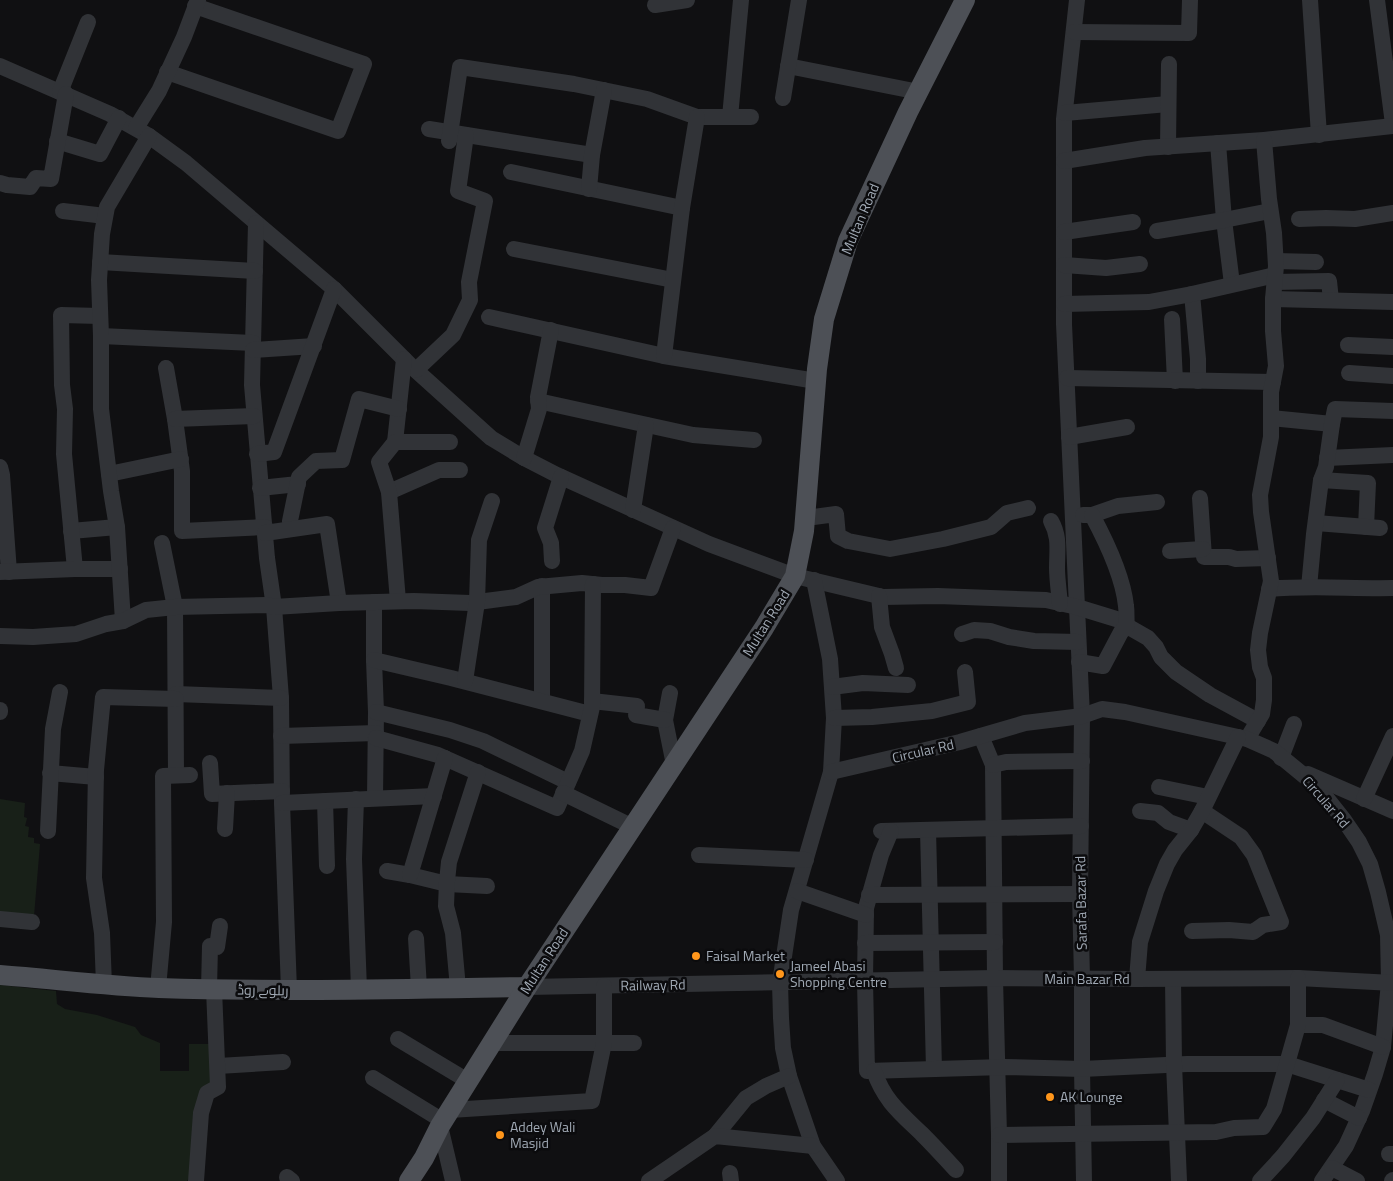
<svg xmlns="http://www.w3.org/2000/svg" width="1393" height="1181" viewBox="0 0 1393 1181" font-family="'Titillium Web',Cairo,sans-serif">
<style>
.green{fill:#182018}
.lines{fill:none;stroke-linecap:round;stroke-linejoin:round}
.minor{stroke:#313337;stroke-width:16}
.major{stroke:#4d5056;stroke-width:20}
.poi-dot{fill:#ff961b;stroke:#0b0b0d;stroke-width:2}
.labels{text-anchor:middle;stroke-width:5;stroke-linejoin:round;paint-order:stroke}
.street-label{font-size:14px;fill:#a0a9b4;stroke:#0b0b0d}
.poi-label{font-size:14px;fill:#a0a9b4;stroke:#0b0b0d;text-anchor:start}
</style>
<rect width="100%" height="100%" fill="#101012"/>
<g class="green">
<path d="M0 799 25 803 24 817 27 818 25 826 29 827 28 837 34 838V843L40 844 34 916 0 914Z"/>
<path d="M0 985 56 991 57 1004 65 1009 97 1015 135 1027 141 1035 160 1043V1071H189V1044H212L213 1081 189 1178 187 1181H0Z"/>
</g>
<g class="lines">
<g class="minor">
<path d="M1077 0 1064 119V324L1082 716 1080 894 1082 978V1069L1084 1181"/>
<path d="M1310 0 1319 135"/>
<path d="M1377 0 1393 124"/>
<path d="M655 5 687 0"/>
<path d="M1074 32 1189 33 1190 0"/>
<path d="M0 66 110 114 149 136 186 163 334 289 410 365 491 438 524 458 557 475 709 544 795 576 883 597 938 596 1046 600 1077 607 1126 622"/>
<path d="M788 66 919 92"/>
<path d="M167 72 338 131 364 64 195 6"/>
<path d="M60 92 88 22"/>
<path d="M783 98 799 0"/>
<path d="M1065 113 1168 104"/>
<path d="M730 117 741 0"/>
<path d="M136 128 159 91 184 37 198 0"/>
<path d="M429 129 592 155"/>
<path d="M57 141 100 154 119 118"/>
<path d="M449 141 460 67 574 84 647 99 697 117H751"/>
<path d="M1218 143 1224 220 1232 284"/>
<path d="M1168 147 1169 64"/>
<path d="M1064 161 1145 148 1264 140 1393 126"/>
<path d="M511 172 682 208"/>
<path d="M0 183 7 185 30 187 36 178 51 179 66 94"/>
<path d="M589 189 592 155 604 90"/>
<path d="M63 211 105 216"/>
<path d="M1299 219 1326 218 1355 219 1393 213"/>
<path d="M256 223 252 385 267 558 274 607 281 698 282 803 289 990"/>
<path d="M1157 231 1224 220 1270 211"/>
<path d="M1064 232 1133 222"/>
<path d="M514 249 673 280"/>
<path d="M1276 261 1316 262"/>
<path d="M100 262 255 271"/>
<path d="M1064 265 1106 268 1140 264"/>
<path d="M1274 282 1329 281 1331 300"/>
<path d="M1192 294 1198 359V381"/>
<path d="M1273 299 1393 302"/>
<path d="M1064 304 1149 302 1192 294 1275 275"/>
<path d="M489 317 664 356 816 381"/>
<path d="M1172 319 1175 381"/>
<path d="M101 336 253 343"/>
<path d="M1348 345 1393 347"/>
<path d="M253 350 314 346"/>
<path d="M664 356 682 208 697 117"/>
<path d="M166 368 175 419 182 471V531L265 527"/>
<path d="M416 370 453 335 470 300 469 282 485 201 458 191 466 135"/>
<path d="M1349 373 1393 376"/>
<path d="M1067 378 1273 382"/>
<path d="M538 401 693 435 754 440"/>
<path d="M1271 418 1332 424"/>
<path d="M175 419 254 416"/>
<path d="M1069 437 1127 427"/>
<path d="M395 442 404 359"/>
<path d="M257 454 274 452 334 289"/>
<path d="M524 458 539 409 538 397 551 330"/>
<path d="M1327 458 1393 455"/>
<path d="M0 467 2 475 9 572"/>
<path d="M109 474 181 459"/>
<path d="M1321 480 1368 483 1366 527"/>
<path d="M260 488 298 484"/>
<path d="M389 492 439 470H460"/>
<path d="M1200 498 1204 557H1229L1236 559 1268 558"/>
<path d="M633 510 646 425"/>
<path d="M1083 515H1092L1118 506 1157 502"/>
<path d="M806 518 836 514 838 536 848 541 890 549 943 539 991 527 1007 513 1028 508"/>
<path d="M1051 521C1060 537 1057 550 1057 568 1057 579 1059 592 1060 604"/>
<path d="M1316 523 1380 528"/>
<path d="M291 529 290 521 299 477 316 461 342 460 359 399 399 409"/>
<path d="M71 531 117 527"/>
<path d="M265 533 327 524 339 603"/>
<path d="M162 543 175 607 176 775"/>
<path d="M1170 551 1203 549"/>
<path d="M552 561 551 543 545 528 561 477"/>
<path d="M75 569 64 454 65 409 62 385 61 315 100 316"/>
<path d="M0 572 75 569H120"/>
<path d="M814 580 830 659 834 718 831 772 791 910 780 983 781 1018 783 1048 789 1076 813 1146 837 1181"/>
<path d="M542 586V701"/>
<path d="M1309 587 1314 534 1321 480 1326 467 1332 424 1335 409 1393 411"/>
<path d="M1269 589C1310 585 1352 589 1393 588"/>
<path d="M879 596 882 627 892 654 896 668"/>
<path d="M398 601 389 492 379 462 395 442H450"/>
<path d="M374 602V660L376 712 375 798"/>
<path d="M123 621 117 527 111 491 101 409V336L99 280 102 234 107 207 149 136"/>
<path d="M1127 626 1148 638 1156 647 1161 657 1176 672 1210 695 1258 721"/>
<path d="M962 634 974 630 990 631 1009 637 1034 641 1078 642"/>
<path d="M0 636 33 637 76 634 106 624 123 621 146 610 175 607 267 605 274 607 339 603 414 601 470 603 516 597 538 587 582 583 602 585H625L651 588 673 528"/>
<path d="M374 660 451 678 590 714"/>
<path d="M1079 662 1103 666 1121 632 1127 626C1126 619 1127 613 1126 606 1123 576 1106 541 1092 515"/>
<path d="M465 681 477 602 479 540 492 501"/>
<path d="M832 687 863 683 908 685"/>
<path d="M670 693 665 720 674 765"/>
<path d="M176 694 281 698"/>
<path d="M592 701 637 706 636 715 665 720"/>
<path d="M0 712V710"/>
<path d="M376 712 450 730 483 741 568 782"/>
<path d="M834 718 872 717 932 711 968 702 965 672"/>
<path d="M281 736 376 733"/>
<path d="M981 736 993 765 995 978 999 1135V1181"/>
<path d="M376 738 438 755 557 808 582 751 592 707 593 584"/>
<path d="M1247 739 1262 714 1264 700V678L1260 667 1258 650 1260 633 1271 581 1261 512 1260 495 1271 437V392L1276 366 1273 331V299L1276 266 1274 233 1269 199 1264 140"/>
<path d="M1281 758 1294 724"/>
<path d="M210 763 212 794 282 791"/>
<path d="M993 765 1006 762 1082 761"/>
<path d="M831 772 960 742 1025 723 1082 716 1102 709 1125 712 1247 739 1274 751 1296 769 1313 783 1325 796 1344 820 1359 842 1370 864 1378 892 1388 935 1389 982 1383 1047 1375 1074 1362 1111 1346 1146 1322 1181"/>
<path d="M50 773 96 777"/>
<path d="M1308 774 1393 811"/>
<path d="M1159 787 1208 797"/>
<path d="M563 793 633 827"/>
<path d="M356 799 354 859 359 989"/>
<path d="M1364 799 1393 736"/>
<path d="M325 801 327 866"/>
<path d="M282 803 434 796"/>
<path d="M1140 811 1158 813 1169 822 1191 830"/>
<path d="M225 829 227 793"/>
<path d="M928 830 934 1069"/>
<path d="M48 831 53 729 60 692"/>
<path d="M881 831 1081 826"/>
<path d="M891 831 881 855 866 908 865 981 867 1071 1004 1067 1082 1069 1187 1064H1287L1369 1090"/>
<path d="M699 855 806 860"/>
<path d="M387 871 410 875 447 884 487 886"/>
<path d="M410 875 445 758"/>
<path d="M797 891 866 915"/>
<path d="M869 895 1080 894"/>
<path d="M0 919 32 922"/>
<path d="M1192 931 1229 930 1253 932 1263 925 1281 922 1254 855 1241 837 1202 811"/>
<path d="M416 938 419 988"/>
<path d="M865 943 995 942"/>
<path d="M1137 979 1140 942 1156 891 1167 864 1175 850 1191 830 1202 811 1238 737"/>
<path d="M1173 979 1174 1064 1179 1181"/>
<path d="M104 985 102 933 94 878 96 770 103 697 176 699"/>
<path d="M527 987 995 978 1137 979 1298 978 1393 983"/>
<path d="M158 988 164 922 163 776 190 775"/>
<path d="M458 988 453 933 446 906 447 881 449 862 478 772"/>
<path d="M209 989 210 946 217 947 220 926"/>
<path d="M1298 1025H1323L1383 1047"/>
<path d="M398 1039 468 1081"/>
<path d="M492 1043H634"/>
<path d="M218 1066 283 1062"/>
<path d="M874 1071C884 1100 899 1112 921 1133 933 1145 945 1158 956 1170"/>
<path d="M373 1078 443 1121"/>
<path d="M1324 1100 1359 1118"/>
<path d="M450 1110 592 1101 604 1043V986"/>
<path d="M440 1126 453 1181"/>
<path d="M999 1135 1216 1132 1234 1128 1263 1127 1274 1109 1298 1025V978"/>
<path d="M715 1136 746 1098 766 1086 789 1076"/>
<path d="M1389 1154H1393"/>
<path d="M1332 1168 1357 1181"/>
<path d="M730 1173 731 1181"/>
<path d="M287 1177 292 1181"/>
<path d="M196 1181 201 1113 207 1093 218 1087 214 989"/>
<path d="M649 1181 715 1136 813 1146"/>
<path d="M1260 1181 1283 1156 1313 1118 1337 1080"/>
<path d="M1392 1181 1393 1180"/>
</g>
<g class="major">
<path d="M0 975C53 979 106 986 159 988 281 992 404 989 527 987"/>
<path d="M409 1181 424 1158 440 1126 527 987 764 628 795 576 804 531 817 369 824 319 848 241 908 112 965 0"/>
</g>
</g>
<g class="poi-dot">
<circle cx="696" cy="956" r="5"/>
<circle cx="780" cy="974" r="5"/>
<circle cx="1050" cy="1097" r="5"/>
<circle cx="500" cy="1135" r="5"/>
</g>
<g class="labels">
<g class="street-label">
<text transform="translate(860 219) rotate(-67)" y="5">Multan Road</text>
<text transform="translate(766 623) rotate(-58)" y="5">Multan Road</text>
<text transform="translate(923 751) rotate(-13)" y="5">Circular Rd</text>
<text transform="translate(1326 802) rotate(49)" y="5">Circular Rd</text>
<text transform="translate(1081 903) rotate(-91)" y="5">Sarafa Bazar Rd</text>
<text transform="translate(544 961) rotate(-57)" y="5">Multan Road</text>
<text x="1087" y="984">Main Bazar Rd</text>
<text transform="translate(653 985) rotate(-1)" y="5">Railway Rd</text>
<text transform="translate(263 990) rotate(1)" y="5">ریلوے روڈ</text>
</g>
<g class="poi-label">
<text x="706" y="961">Faisal Market</text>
<text x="790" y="971">Jameel Abasi<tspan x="790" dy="16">Shopping Centre</tspan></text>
<text x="1060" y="1102">AK Lounge</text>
<text x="510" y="1132">Addey Wali<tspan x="510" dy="16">Masjid</tspan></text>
</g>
</g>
</svg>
